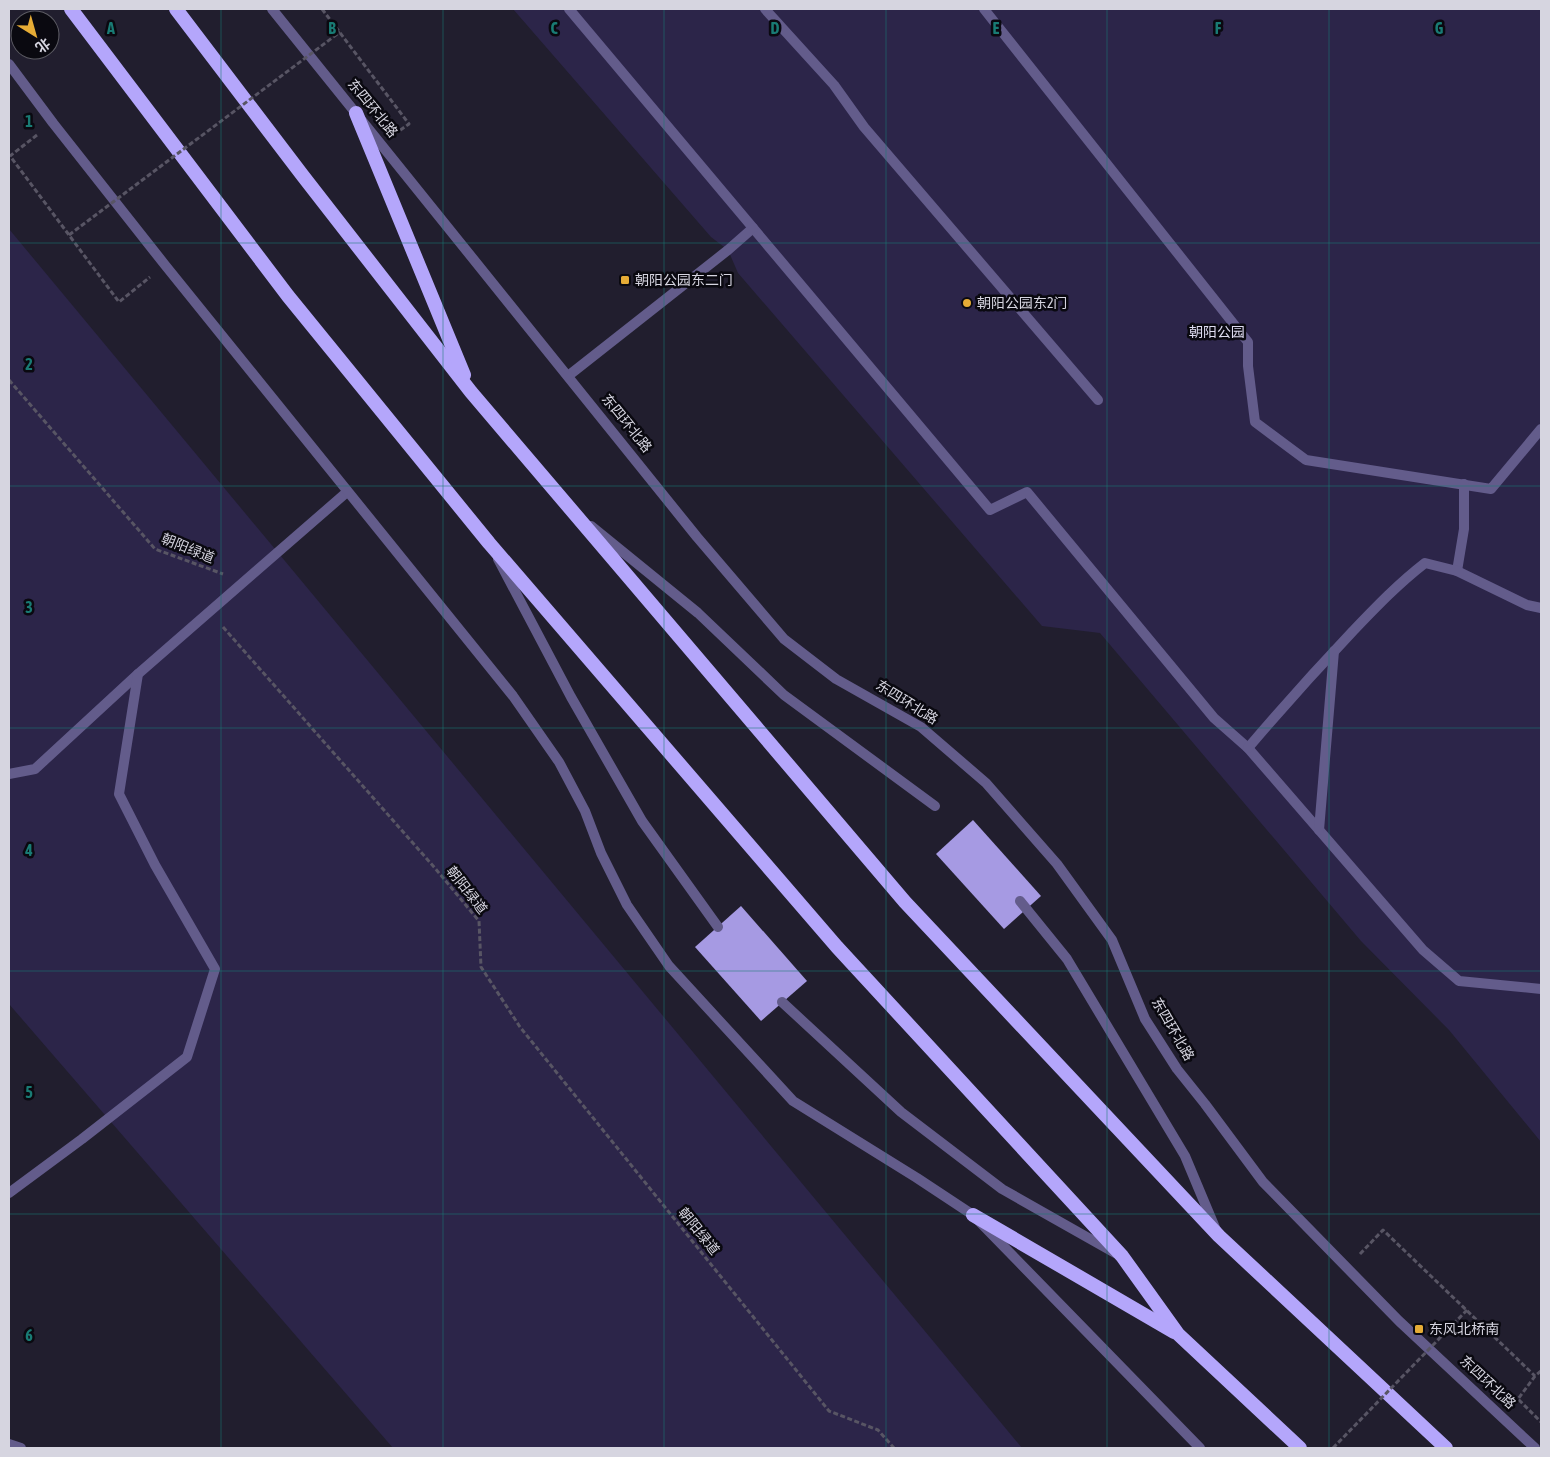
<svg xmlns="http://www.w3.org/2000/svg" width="1550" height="1457" viewBox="0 0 1550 1457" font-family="'Asap Condensed','Noto Sans SC',sans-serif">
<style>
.green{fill:#2c2549}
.building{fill:#a69ae3}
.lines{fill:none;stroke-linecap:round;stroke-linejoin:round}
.path{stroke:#585564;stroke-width:3;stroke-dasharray:5 2.5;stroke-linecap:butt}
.service{stroke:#635c8b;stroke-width:10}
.minor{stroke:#635c8b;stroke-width:10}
.tertiary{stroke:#635c8b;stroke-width:10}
.trunk{stroke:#b4a6fb;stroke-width:14}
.path-bridge{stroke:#585564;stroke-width:3;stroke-dasharray:5 2.5;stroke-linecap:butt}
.grid{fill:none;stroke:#197b74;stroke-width:1;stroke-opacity:0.55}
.poi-dot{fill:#e6ac36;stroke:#0a0910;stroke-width:2}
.labels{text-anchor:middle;stroke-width:5;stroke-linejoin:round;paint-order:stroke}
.street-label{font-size:14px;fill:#d6d5e0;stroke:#0a0910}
.poi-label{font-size:14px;fill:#d6d5e0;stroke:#0a0910;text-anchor:start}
.park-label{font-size:14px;fill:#dedcf0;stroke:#0a0910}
.grid-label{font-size:16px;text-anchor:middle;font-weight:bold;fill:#197b74;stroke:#0a0910;stroke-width:5;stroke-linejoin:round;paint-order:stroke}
</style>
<rect width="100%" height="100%" fill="#211e2e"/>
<g class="green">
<path d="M513 9H1541V1142L1449 1030 1361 941 1100 633 1042 626 738 273 728 250 711 237Z"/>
<path d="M9 229 1022 1448H393L9 1004Z"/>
</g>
<g class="building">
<path d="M973 820 1041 896 1004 929 936 854Z"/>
<path d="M741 906 807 981 761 1021 695 947Z"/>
</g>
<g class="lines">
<g class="path">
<path d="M322 9 409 124 396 133"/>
<path d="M37 135 10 156 119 302 150 277"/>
<path d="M9 380 155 549 223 574"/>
<path d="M223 627 434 867 479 921 481 967 520 1027 829 1411 878 1430 894 1448"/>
<path d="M1360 1254 1383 1230 1535 1376"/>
<path d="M1541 1371 1535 1376 1518 1399 1541 1422"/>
</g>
<g class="service">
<path d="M569 9 990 510 1027 492 1214 718 1248 748 1423 950 1459 981 1541 989"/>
<path d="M984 9 1248 342V366L1255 422 1306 460 1491 489 1541 429"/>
<path d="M568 376 728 250 753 228"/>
<path d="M591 526 698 613 784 695 935 806"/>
<path d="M498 559 571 697 642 821 718 927"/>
<path d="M1457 571 1464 529V484"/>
<path d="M1248 748C1282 708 1317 669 1353 631 1377 606 1398 584 1425 563L1457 571 1527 605 1541 608"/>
<path d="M1319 830 1334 651"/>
<path d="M1020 901 1067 959 1185 1156 1216 1230"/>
<path d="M782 1002 901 1112 1002 1189 1115 1253"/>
</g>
<g class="minor">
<path d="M765 9 834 85 864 127 1098 400"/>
<path d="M9 774 35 769 138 674"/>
<path d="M9 1193 82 1139 187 1057 215 969 155 865 119 794 138 674 347 492"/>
<path d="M9 1444 21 1448"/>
</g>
<g class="tertiary">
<path d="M272 9 697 537 784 639 836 679 921 727 986 783 1057 864 1112 940 1145 1019 1177 1069 1205 1104 1263 1182 1399 1321 1535 1448"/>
<path d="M9 64 53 123 165 265 513 696 559 762 585 811 601 853 627 905 669 966 793 1101 917 1178 973 1215 1200 1448"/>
</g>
<g class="trunk">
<path d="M71 9 288 296 489 543 837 947 1122 1256 1178 1334 1300 1448"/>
<path d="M176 9 303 176 471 392 905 902 1219 1236 1446 1448"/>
<path d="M356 113 464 375"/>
<path d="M973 1215 1174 1332"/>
</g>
<g class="path-bridge">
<path d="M69 235 340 32"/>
<path d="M1333 1448 1467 1310"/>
</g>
</g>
<path class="grid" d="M221 9V1448M443 9V1448M664 9V1448M886 9V1448M1107 9V1448M1329 9V1448M9 243H1541M9 486H1541M9 728H1541M9 971H1541M9 1214H1541"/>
<g class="poi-dot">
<rect x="620" y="275" width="10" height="10" rx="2.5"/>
<circle cx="967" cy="303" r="5"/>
<rect x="1414" y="1324" width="10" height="10" rx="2.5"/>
</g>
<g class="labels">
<g class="street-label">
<text transform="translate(373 108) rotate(51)" y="5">东四环北路</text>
<text transform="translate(627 423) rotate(51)" y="5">东四环北路</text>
<text transform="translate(188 548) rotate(22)" y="5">朝阳绿道</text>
<text transform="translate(907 702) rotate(32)" y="5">东四环北路</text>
<text transform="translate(467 890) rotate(52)" y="5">朝阳绿道</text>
<text transform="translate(1173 1029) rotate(60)" y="5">东四环北路</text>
<text transform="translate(699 1231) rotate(51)" y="5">朝阳绿道</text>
<text transform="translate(1488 1382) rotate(43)" y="5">东四环北路</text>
</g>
<g class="poi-label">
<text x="635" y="285">朝阳公园东二门</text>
<text x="977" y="308">朝阳公园东2门</text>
<text x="1429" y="1334">东风北桥南</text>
</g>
<g class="park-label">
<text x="1217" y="337">朝阳公园</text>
</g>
</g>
<g class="grid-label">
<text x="111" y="34">A</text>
<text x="332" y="34">B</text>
<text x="554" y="34">C</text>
<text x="775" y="34">D</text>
<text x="996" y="34">E</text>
<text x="1218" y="34">F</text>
<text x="1439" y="34">G</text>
<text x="29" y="127">1</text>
<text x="29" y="370">2</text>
<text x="29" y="613">3</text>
<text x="29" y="856">4</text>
<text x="29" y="1098">5</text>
<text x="29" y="1341">6</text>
</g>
<rect width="1550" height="1457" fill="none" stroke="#d6d5e0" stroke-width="20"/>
<g transform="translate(35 35) rotate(143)"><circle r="24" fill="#0a0910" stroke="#5c5b63"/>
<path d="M0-4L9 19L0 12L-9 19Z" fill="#e6ac36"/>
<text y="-8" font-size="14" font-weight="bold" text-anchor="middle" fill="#d6d5e0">北</text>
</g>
</svg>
